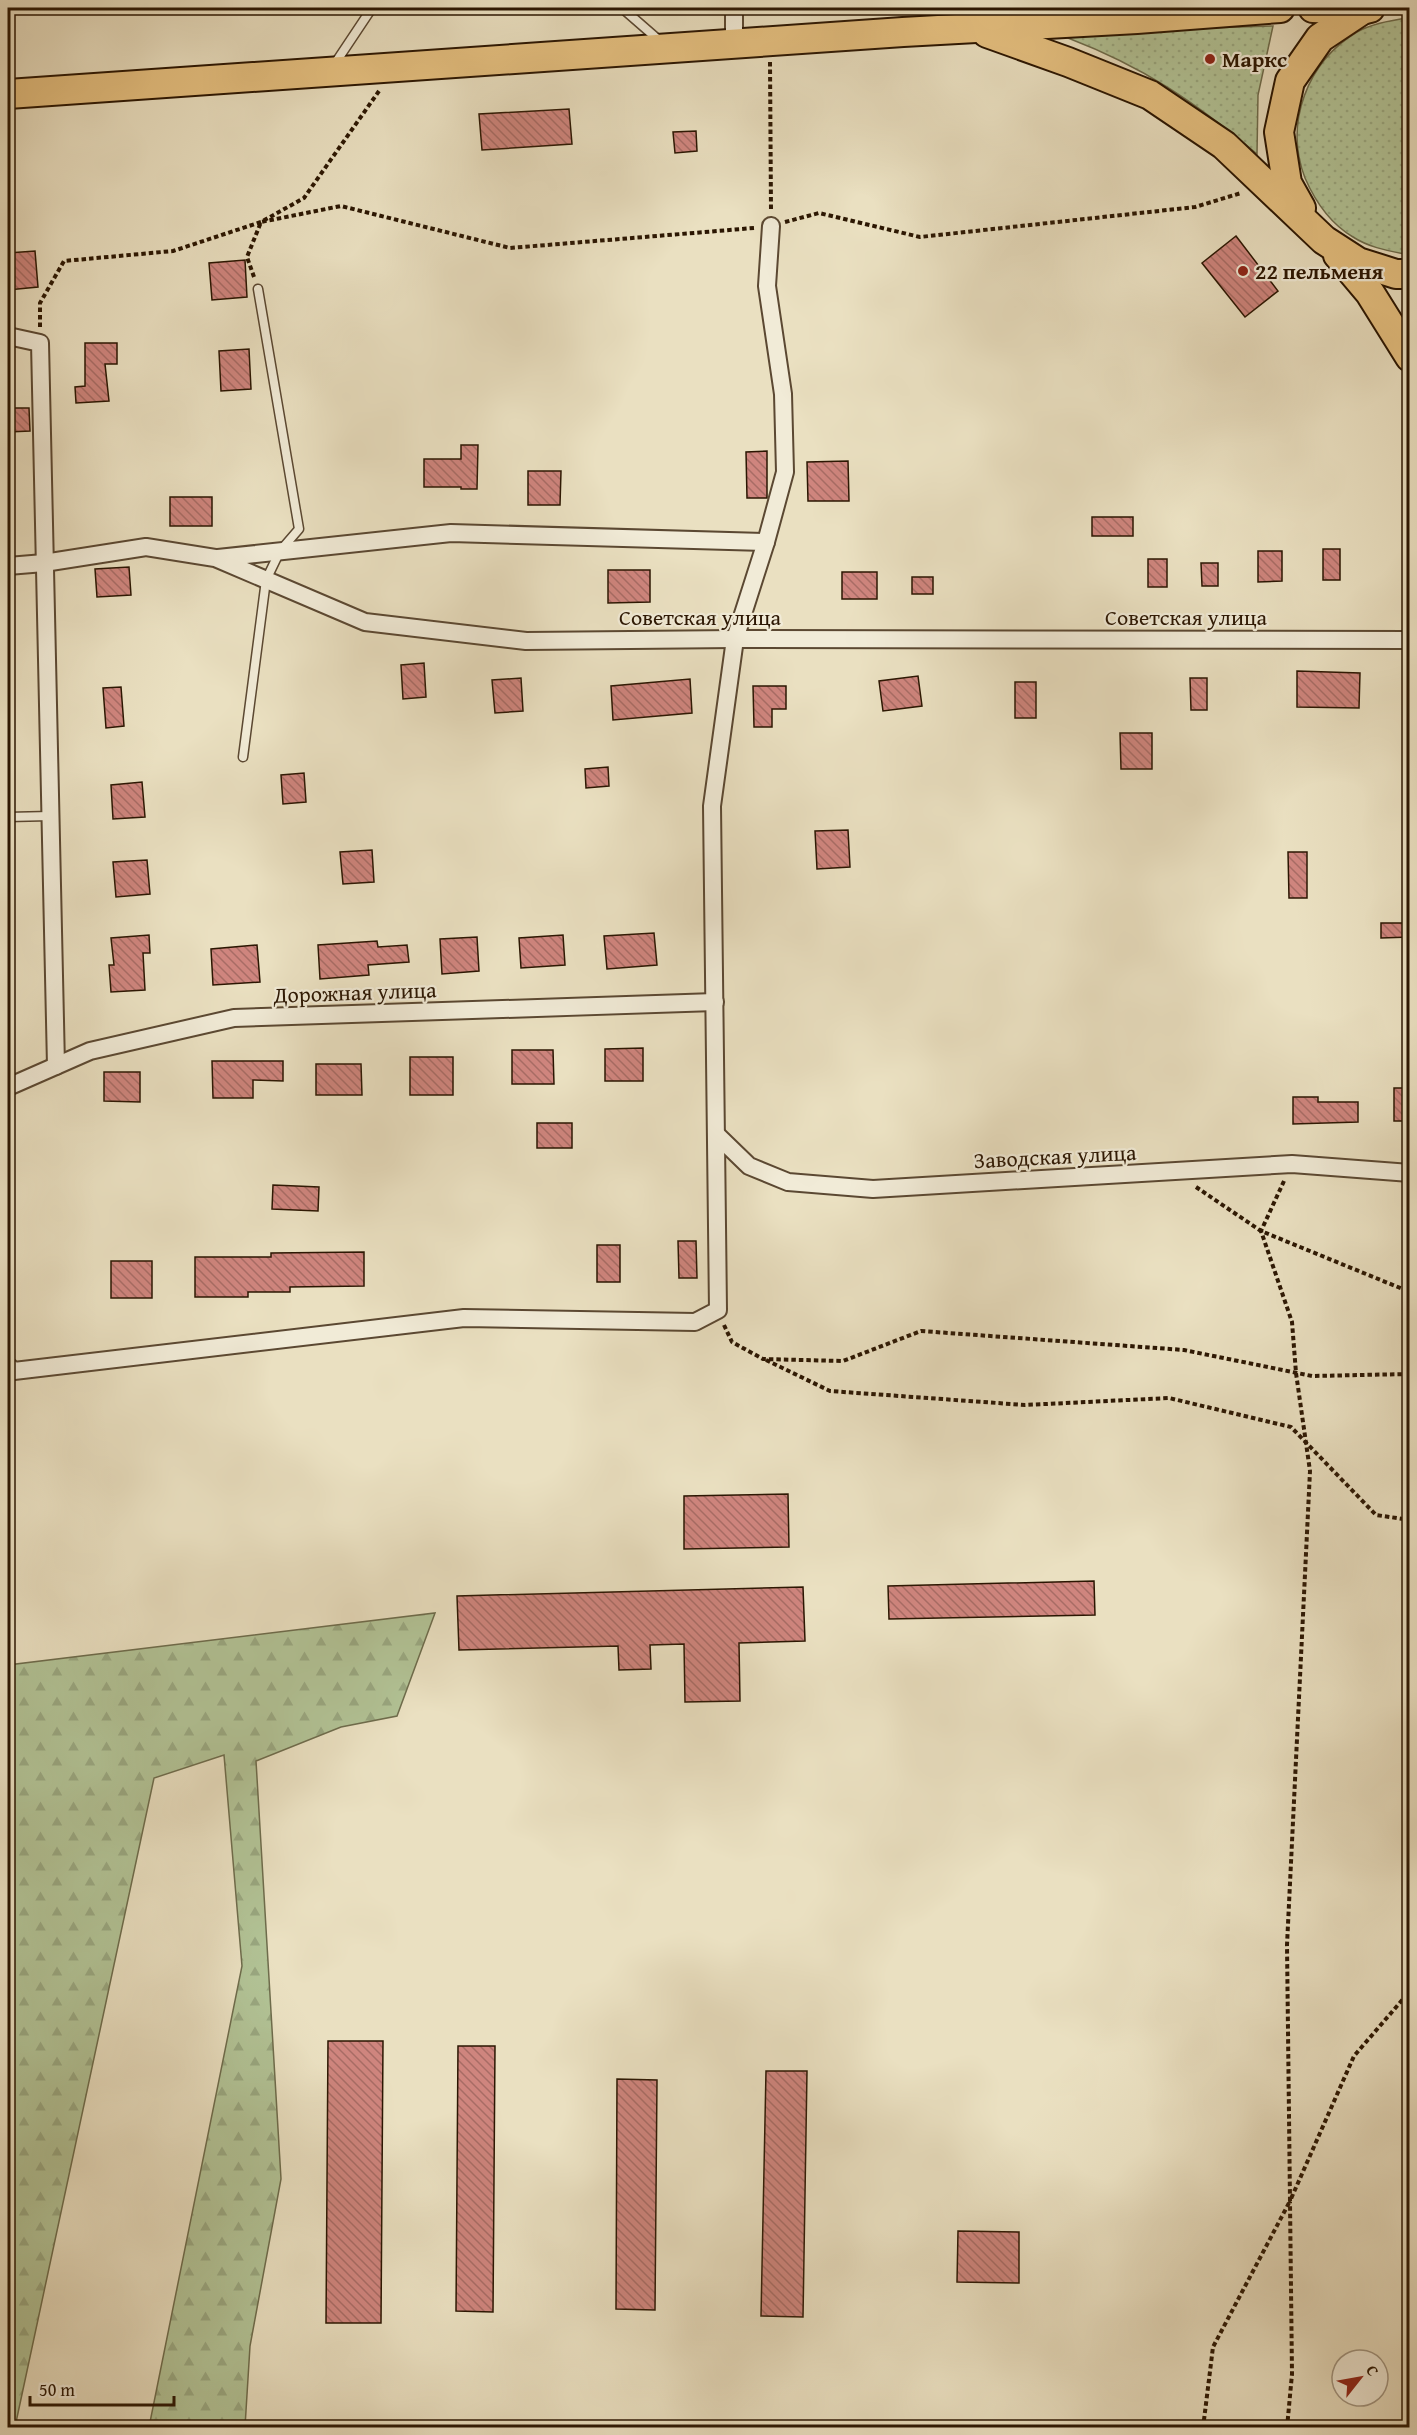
<svg xmlns="http://www.w3.org/2000/svg" width="1417" height="2435" viewBox="0 0 1417 2435" font-family="'Gentium Book Plus',serif">
<style>
.green{fill:url(#green-dots);stroke:#6e6c4c;stroke-width:1.5}
.forest{fill:url(#forest-firs);stroke:#6e6c4c;stroke-width:1.5}
.building{fill:url(#building-back-hatch);stroke:#2b1602;stroke-width:1.5}
.lines{fill:none;stroke-linecap:round;stroke-linejoin:round}
.service-casing{stroke:#5b4832;stroke-width:11}
.minor-casing{stroke:#5b4832;stroke-width:20}
.trunk-casing{stroke:#2b1602;stroke-width:32}
.path{stroke:#2b1602;stroke-width:4;stroke-dasharray:4.5 3;stroke-linecap:butt}
.service{stroke:#f1ebd7;stroke-width:8}
.minor{stroke:#f1ebd7;stroke-width:16}
.trunk{stroke:#e5c080;stroke-width:28}
.poi-dot{fill:#8f2418;stroke:#f1ebd7;stroke-width:2}
.labels{text-anchor:middle;stroke-width:4.5;stroke-linejoin:round;paint-order:stroke}
.poi-label{font-size:22px;font-weight:bold;fill:#2b1602;stroke:#f1ebd7;text-anchor:start}
.street-label{font-size:22px;fill:#2b1602;stroke:#f1ebd7}
</style>
<defs>
<pattern id="green-dots" width="8" height="8" patternUnits="userSpaceOnUse" patternTransform="scale(1.5)"><rect width="8" height="8" fill="#b2c396"/><path d="M2 2h.1M6 6h.1" fill="none" stroke="#99a780" stroke-width="1.8" stroke-linecap="round"/></pattern>
<pattern id="forest-firs" width="22" height="20" patternUnits="userSpaceOnUse" patternTransform="scale(1.5)"><rect width="22" height="20" fill="#b2c396"/><path d="M5 1l3.5 6h-7zM16 11l3.5 6h-7z" fill="#99a780"/></pattern>
<pattern id="building-back-hatch" width="6" height="6" patternUnits="userSpaceOnUse" patternTransform="scale(1.5)"><rect width="6" height="6" fill="#cf857e"/><path d="M-1 5l2 2M0 0l6 6M5-1l2 2" fill="none" stroke="#a86c65"/></pattern>
</defs>
<rect width="100%" height="100%" fill="#eae0c1"/>
<filter id="stains"><feTurbulence type="fractalNoise" baseFrequency=".00333" numOctaves="4"/><feColorMatrix values="0 0 0 0 .2 0 0 0 0 .09 0 0 0 0 .02 0 0 0 .5 -.17"/></filter>
<radialGradient id="worn" r=".72"><stop offset=".6" stop-color="#630" stop-opacity="0"/><stop offset="1" stop-color="#630" stop-opacity=".3"/></radialGradient>
<g class="green">
<path d="M1409 18H1410L1409 255C1390 251 1370 248 1353 237 1331 224 1315 201 1305 178 1284 123 1307 62 1357 32 1373 23 1392 20 1409 18Z"/>
<path d="M1273 26 1258 95 1257 154C1195 102 1144 67 1068 38L1069 32Z"/>
</g>
<path class="forest" d="M435 1613 397 1716 341 1727 256 1761 281 2179 250 2346 245 2427H149L242 1966 224 1755 154 1778 15 2427H8V1665Z"/>
<g class="building">
<path d="M569 109 572 144 482 150 479 114Z"/>
<path d="M696 131 697 151 675 153 673 132Z"/>
<path d="M1236 236 1278 291 1245 317 1202 263Z"/>
<path d="M35 251 38 287 8 290V253Z"/>
<path d="M245 260 247 297 212 300 209 263Z"/>
<path d="M85 343H117V364H105L109 401 76 403 75 387 85 386Z"/>
<path d="M249 349 251 389 221 391 219 351Z"/>
<path d="M8 408H29L30 431 8 432Z"/>
<path d="M461 445H478L477 489H461V487H424V459H461Z"/>
<path d="M767 451V498H747L746 452Z"/>
<path d="M848 461 849 501H808L807 462Z"/>
<path d="M528 471H561L560 505H528Z"/>
<rect x="170" y="497" width="42" height="29"/>
<rect x="1092" y="517" width="41" height="19"/>
<rect x="1323" y="549" width="17" height="31"/>
<path d="M1258 551H1282V581L1258 582Z"/>
<rect x="1148" y="559" width="19" height="28"/>
<path d="M1201 563H1218V586H1202Z"/>
<path d="M129 567 131 595 97 597 95 569Z"/>
<path d="M608 570H650V602L608 603Z"/>
<rect x="842" y="572" width="35" height="27"/>
<rect x="912" y="577" width="21" height="17"/>
<path d="M424 663 426 697 403 699 401 665Z"/>
<path d="M1297 671 1360 673 1359 708 1297 707Z"/>
<path d="M918 676 922 706 883 711 879 681Z"/>
<path d="M521 678 523 711 495 713 492 680Z"/>
<path d="M1190 678H1207V710H1191Z"/>
<path d="M690 679 692 713 613 720 611 686Z"/>
<rect x="1015" y="682" width="21" height="36"/>
<path d="M753 686H786V709H772V727H754Z"/>
<path d="M121 687 124 726 106 728 103 688Z"/>
<path d="M1120 733H1152V769H1121Z"/>
<path d="M608 767 609 786 586 788 585 769Z"/>
<path d="M304 773 306 802 283 804 281 775Z"/>
<path d="M142 782 145 817 113 819 111 785Z"/>
<path d="M848 830 850 867 817 869 815 831Z"/>
<path d="M372 850 374 882 343 884 340 852Z"/>
<path d="M1288 852H1307V898H1289Z"/>
<path d="M147 860 150 894 116 897 113 862Z"/>
<path d="M1381 923H1410V937L1381 938Z"/>
<path d="M654 933 657 965 607 969 604 936Z"/>
<path d="M149 935 150 953H143L145 990 111 992 109 965H114L111 938Z"/>
<path d="M563 935 565 965 521 968 519 938Z"/>
<path d="M477 937 479 971 442 974 440 939Z"/>
<path d="M377 941 378 947 407 945 409 962 368 965 369 975 320 979 318 945Z"/>
<path d="M257 945 260 982 213 985 211 949Z"/>
<path d="M643 1048V1081H605V1049Z"/>
<path d="M512 1050H553L554 1084H512Z"/>
<rect x="410" y="1057" width="43" height="38"/>
<path d="M212 1061H283V1081L253 1080V1098H213Z"/>
<path d="M316 1064H361L362 1095H316Z"/>
<path d="M104 1072H140V1102L104 1101Z"/>
<rect x="1394" y="1088" width="16" height="33"/>
<path d="M1293 1097H1318V1102H1358V1122L1293 1124Z"/>
<rect x="537" y="1123" width="35" height="25"/>
<path d="M273 1185 319 1187 318 1211 272 1209Z"/>
<path d="M678 1241H696L697 1278H679Z"/>
<rect x="597" y="1245" width="23" height="37"/>
<path d="M364 1252V1286L290 1287V1292H248V1297H195V1257H271V1253Z"/>
<rect x="111" y="1261" width="41" height="37"/>
<path d="M788 1494 789 1547 684 1549V1496Z"/>
<path d="M1094 1581 1095 1615 889 1619 888 1586Z"/>
<path d="M803 1587 805 1641 739 1643 740 1701 685 1702 684 1644 650 1645 651 1669 619 1670 618 1646 459 1650 457 1596Z"/>
<path d="M328 2041H383L381 2323H326Z"/>
<path d="M458 2046H495L493 2312 456 2311Z"/>
<path d="M766 2071H807L803 2317 761 2316Z"/>
<path d="M617 2079 657 2080 655 2310 616 2309Z"/>
<path d="M958 2231 1019 2232V2283L957 2282Z"/>
</g>
<g class="lines">
<g class="service-casing">
<g id="service">
<path d="M622 8 661 42"/>
<path d="M334 65 372 8"/>
<path d="M243 757 266 580 280 551 299 529 258 289"/>
<path d="M8 817 50 816"/>
</g>
</g>
<g class="minor-casing">
<g id="minor">
<path d="M734 8V44"/>
<path d="M8 336 40 343 56 1066"/>
<path d="M218 558 451 533 766 542"/>
<path d="M8 566 44 563 146 547 215 558 365 622 526 641 735 639 1410 640"/>
<path d="M8 1087 90 1051 234 1018 715 1002"/>
<path d="M718 1136 749 1166 788 1182 873 1189 1292 1164 1410 1173"/>
<path d="M8 1366 14 1371 464 1318 695 1322 718 1310 712 806 735 639 766 542 785 472 783 394 767 286 771 226"/>
</g>
</g>
<g class="trunk-casing">
<g id="trunk">
<path d="M1313 8 1362 10"/>
<path d="M987 33 1068 62 1150 95 1224 145 1324 240 1358 262 1396 274H1410"/>
<path d="M8 94 903 32 1137 19 1280 8"/>
<path d="M1301 208 1287 183 1279 132 1290 81 1320 38 1362 10 1370 8"/>
<path d="M1338 255 1370 293 1410 357"/>
</g>
</g>
<g class="path">
<path d="M770 62 771 211"/>
<path d="M785 222 819 213 920 237 1195 207 1241 193"/>
<path d="M254 277 247 257 261 222 341 206 510 248 754 228"/>
<path d="M40 327V303L64 261 173 251 261 222 304 198 379 91"/>
<path d="M1284 1181 1261 1231 1292 1322 1296 1373 1310 1471 1287 1945 1290 2201 1354 2056 1410 1991"/>
<path d="M1196 1187 1261 1231 1410 1292"/>
<path d="M724 1325 732 1342 763 1359 843 1361 921 1331 1184 1350 1312 1376 1410 1374"/>
<path d="M766 1360 830 1391 1025 1405 1169 1398 1291 1427 1376 1515 1410 1520"/>
<path d="M1203 2428 1213 2347 1290 2201"/>
<path d="M1287 2428 1292 2374 1290 2202"/>
</g>
<use href="#service" class="service"/>
<use href="#minor" class="minor"/>
<use href="#trunk" class="trunk"/>
</g>
<g class="poi-dot">
<circle cx="1210" cy="59" r="6"/>
<circle cx="1243" cy="271" r="6"/>
</g>
<g class="labels">
<g class="poi-label">
<text x="1222" y="67">Маркс</text>
<text x="1255" y="279">22 пельменя</text>
</g>
<g class="street-label">
<text x="700" y="625">Советская улица</text>
<text x="1186" y="625">Советская улица</text>
<text transform="translate(355 992) rotate(-2)" y="8">Дорожная улица</text>
<text transform="translate(1055 1156) rotate(-3)" y="8">Заводская улица</text>
</g>
</g>
<rect width="1417" height="2435" fill="none" stroke="#eae0c1" stroke-width="30"/>
<rect x="9" y="9" width="1399" height="2417" fill="none" stroke="#2b1602" stroke-width="3"/>
<rect x="15" y="15" width="1387" height="2405" fill="none" stroke="#2b1602" stroke-width="1.5"/>
<g transform="translate(1360 2378) rotate(59)"><circle r="28" fill="#f1ebd7" stroke="#a29682" stroke-width="1.5"/>
<path d="M0-4.5L10 22L0 15L-10 22Z" fill="#8f2418"/>
<text y="-9" font-size="16" font-weight="bold" text-anchor="middle" fill="#2b1602">С</text>
</g>
<path d="M30 2396v9h144v-9" fill="none" stroke="#2b1602" stroke-width="3"/>
<text x="39" y="2396" font-size="18" fill="#2b1602" stroke="#f1ebd7" stroke-width="4.5" paint-order="stroke">50 m</text>
<rect width="100%" height="100%" filter="url(#stains)"/>
<rect width="100%" height="100%" fill="url(#worn)"/>
</svg>
